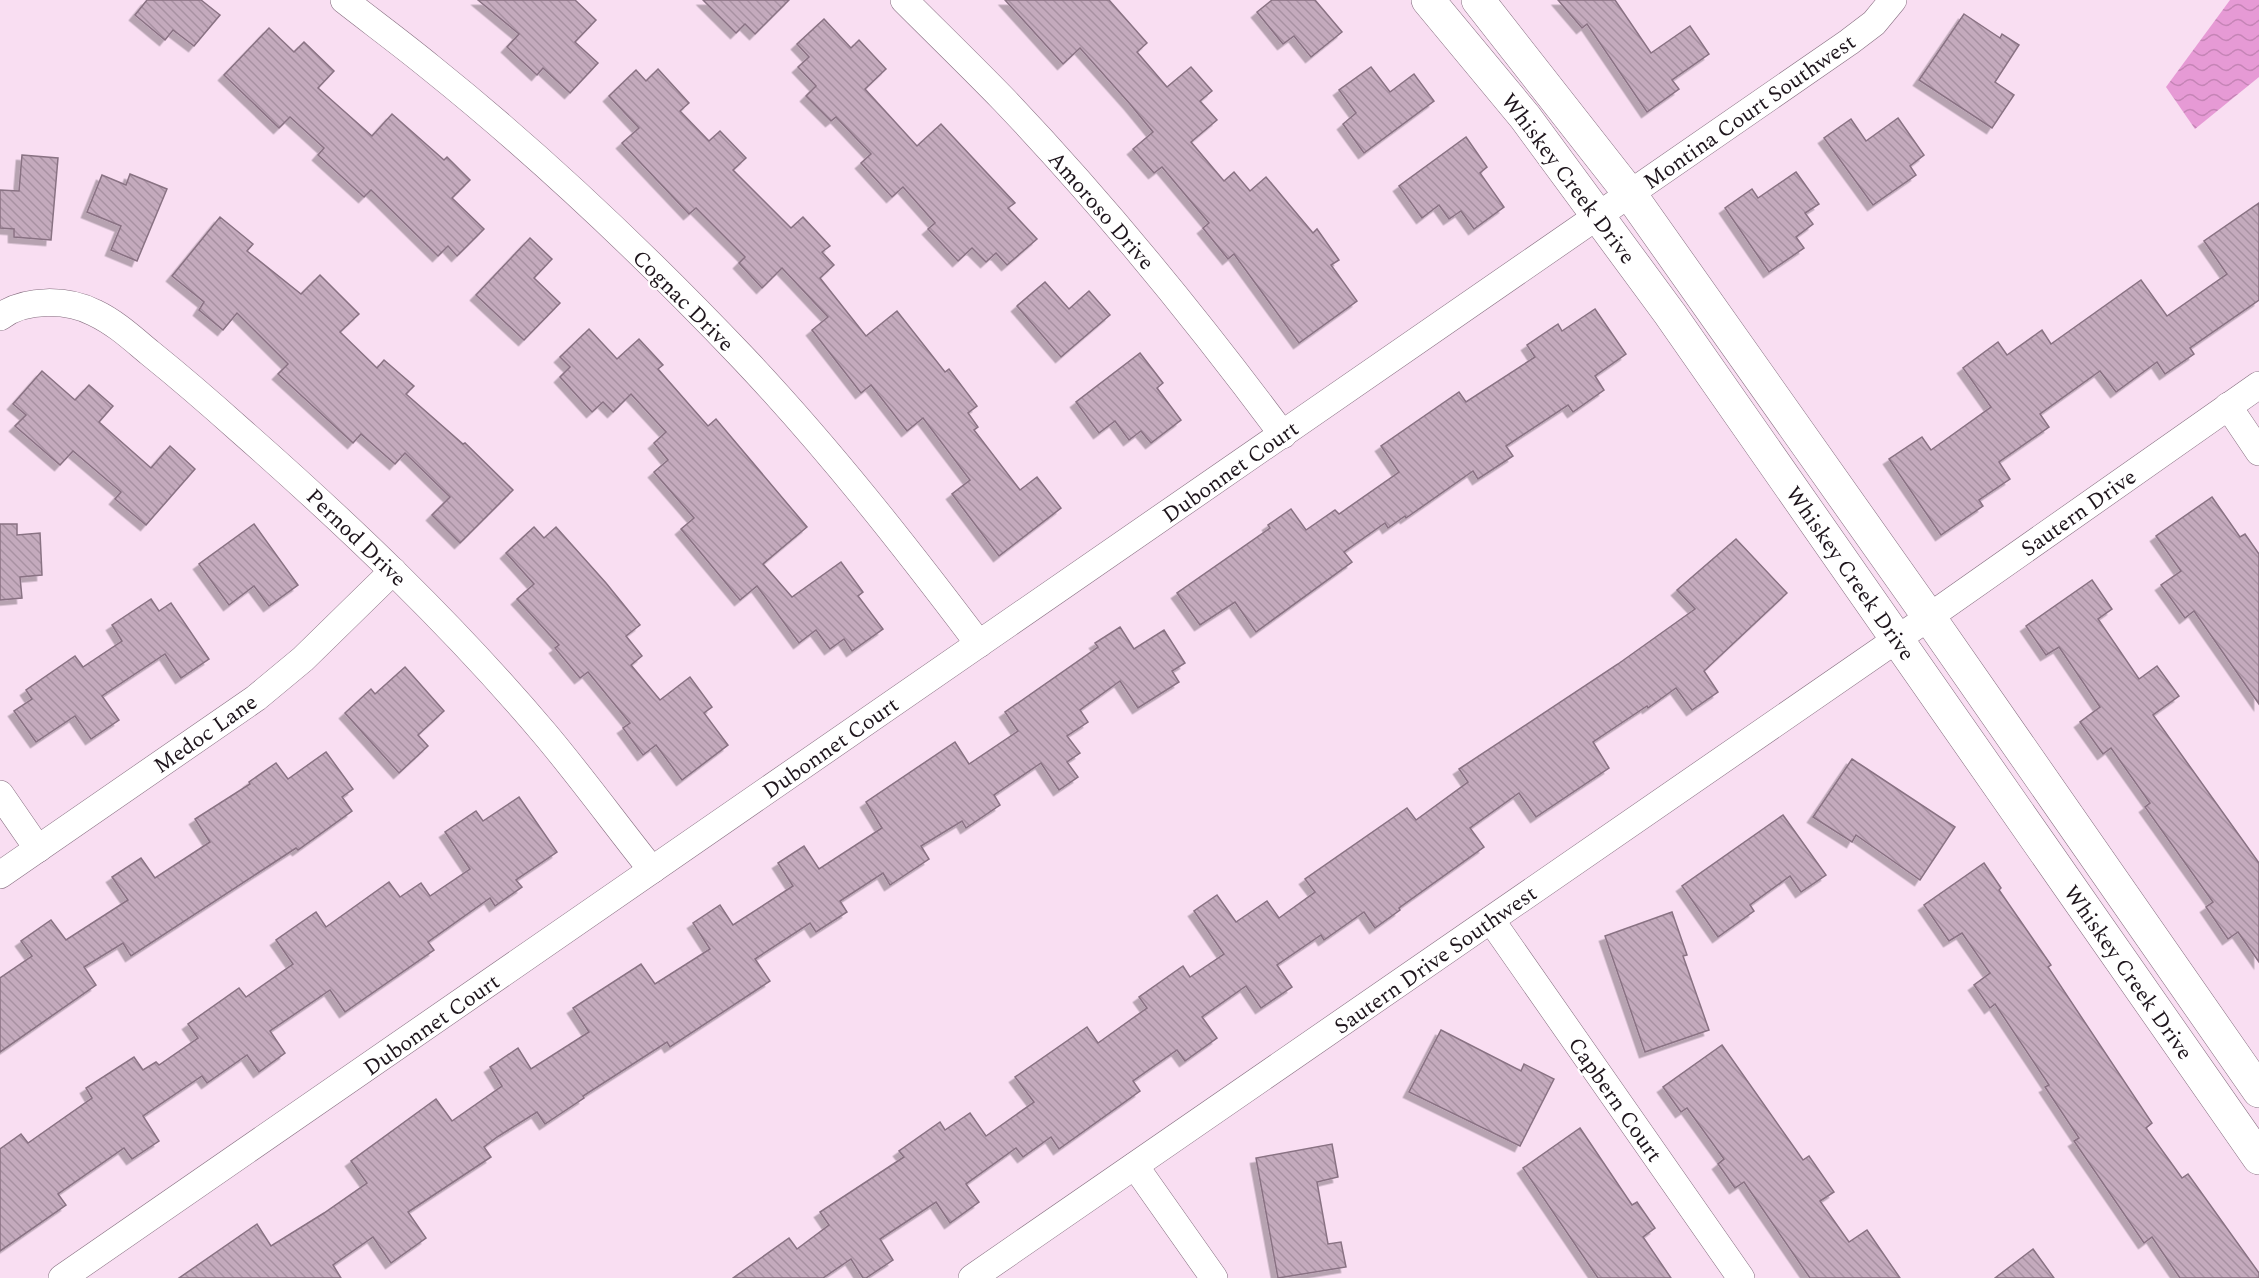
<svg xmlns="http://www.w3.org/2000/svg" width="2259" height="1278" viewBox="0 0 2259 1278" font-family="Spectral,serif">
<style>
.water{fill:url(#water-waves)}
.building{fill:url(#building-back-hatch);stroke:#897283;stroke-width:1.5;filter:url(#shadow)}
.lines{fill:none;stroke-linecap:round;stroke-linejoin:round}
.street-casing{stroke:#856d7f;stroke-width:28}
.secondary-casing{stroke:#856d7f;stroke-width:34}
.street{stroke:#fff;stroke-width:27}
.secondary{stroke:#fff;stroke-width:33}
.labels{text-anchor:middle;stroke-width:4.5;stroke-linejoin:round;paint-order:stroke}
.street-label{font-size:22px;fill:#1e151c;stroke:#fff}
</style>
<defs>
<pattern id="water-waves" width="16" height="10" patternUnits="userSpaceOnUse" patternTransform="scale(1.5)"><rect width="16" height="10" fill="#e69ad5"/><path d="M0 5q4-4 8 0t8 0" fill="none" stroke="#c584b6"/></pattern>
<pattern id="building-back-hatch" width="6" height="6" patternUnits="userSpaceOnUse" patternTransform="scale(1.5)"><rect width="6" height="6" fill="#c4aabd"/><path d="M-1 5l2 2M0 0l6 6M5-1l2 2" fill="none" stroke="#a891a2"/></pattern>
<filter id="shadow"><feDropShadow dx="-5.5" dy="5.5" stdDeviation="0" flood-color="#0004"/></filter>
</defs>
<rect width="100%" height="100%" fill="#f9def2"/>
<path class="water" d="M2230 0H2259V77L2195 129 2166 87Z"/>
<g class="building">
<path d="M147 0H201L220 15 194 46 173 30 165 40 135 15Z"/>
<path d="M478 0H575L596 20 575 42 598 63 570 93 543 68 537 75 507 47 519 34Z"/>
<path d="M703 0H789L755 34 745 24 736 33Z"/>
<path d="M1005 0H1109L1147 43 1137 52 1167 87 1191 67 1212 91 1200 101 1217 120 1191 142 1224 181 1234 172 1250 191 1266 177 1313 233 1317 229 1339 260 1331 265 1357 301 1299 343 1234 254 1228 259 1203 228 1209 223 1162 167 1154 173 1133 149 1153 132 1130 104 1080 48 1063 64Z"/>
<path d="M1272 0H1315L1342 32 1311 57 1294 36 1283 44 1257 12Z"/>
<path d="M1558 0H1615L1651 53 1690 26 1709 54 1672 80 1679 89 1647 112 1587 24 1582 28Z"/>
<path d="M1964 14 2000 38 2002 34 2019 45 1995 82 2014 95 1992 128 1919 80Z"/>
<path d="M824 19 851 48 859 40 886 69 865 89 917 146 941 124 1015 203 1008 208 1037 239 1007 265 996 253 986 262 972 248 958 261 928 229 935 223 903 187 892 197 861 163 871 154 836 117 831 121 806 96 816 86 798 67 809 57 797 44Z"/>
<path d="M269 28 294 52 304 42 334 71 318 88 372 136 392 114 444 160 447 157 470 180 452 198 484 229 457 256 448 246 438 256 371 190 364 197 318 155 324 148 290 117 279 128 224 75Z"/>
<path d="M1371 67 1390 92 1414 74 1434 101 1364 153 1343 124 1356 113 1339 90Z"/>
<path d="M658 69 689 103 680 111 709 141 720 131 746 158 733 170 791 228 803 217 830 246 822 252 834 265 820 278 866 336 897 311 945 372 949 369 977 406 968 413 978 427 974 430 1020 490 1037 477 1061 508 999 556 952 494 970 480 923 418 907 431 871 385 861 393 812 330 828 317 782 268 762 288 739 263 745 257 696 208 689 214 622 143 639 128 609 96 636 70 646 81Z"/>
<path d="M1898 118 1924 155 1910 166 1916 175 1873 205 1824 138 1851 119 1866 141Z"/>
<path d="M1466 137 1487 167 1480 173 1504 207 1474 229 1461 211 1449 219 1439 205 1422 218 1399 186Z"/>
<path d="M22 155 58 158 51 240 14 237V229L0 228V190L19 191Z"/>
<path d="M1796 172 1819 204 1805 213 1813 224 1796 237 1804 248 1769 272 1725 208 1752 189 1758 198Z"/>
<path d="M130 174 167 189 137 261 111 250 121 226 87 212 102 175 126 185Z"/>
<path d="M2259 203V300L2190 348 2194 354 2165 374 2157 362 2116 392 2100 371 2040 414 2049 427 1999 462 2010 479 1979 500 1983 506 1941 535 1889 459 1922 437 1931 450 1991 407 1963 368 1998 342 2007 355 2042 330 2051 344 2141 280 2167 316 2227 274 2204 241Z"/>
<path d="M220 217 253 244 247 251 301 294 320 275 359 314 340 332 377 368 384 360 414 386 406 394 463 444 465 443 513 490 460 543 432 515 450 497 405 453 395 464 361 434 353 443 278 374 288 364 237 313 223 330 199 310 204 302 172 276Z"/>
<path d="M530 238 552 259 534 278 560 303 524 340 476 295Z"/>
<path d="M1045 282 1069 309 1089 291 1110 315 1061 357 1017 306Z"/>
<path d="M1595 309 1626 354 1595 376 1604 390 1573 412 1568 405 1506 446 1513 456 1478 479 1473 471 1406 518 1405 516 1388 528 1385 523 1344 552 1352 562 1256 632 1235 602 1200 625 1177 593 1270 528 1268 525 1291 509 1306 530 1335 510 1339 514 1399 472 1381 446 1459 392 1466 402 1535 357 1527 345 1558 324 1562 331Z"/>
<path d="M589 329 617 359 639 339 663 365 658 369 708 426 716 419 807 527 763 564 792 597 841 562 863 592 858 596 883 629 852 651 844 639 830 649 816 630 799 643 757 586 740 600 681 529 694 518 654 472 668 460 654 443 666 432 631 394 613 412 603 402 592 412 560 377 570 367 560 357Z"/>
<path d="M1140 353 1163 383 1157 388 1181 420 1151 443 1141 431 1129 440 1115 421 1099 433 1076 402Z"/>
<path d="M42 371 75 400 89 385 113 406 99 422 151 468 170 446 195 469 146 525 115 499 121 492 73 451 60 465 15 426 26 415 13 404Z"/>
<path d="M2212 497 2240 537 2245 534 2259 554V704L2194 611 2185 618 2161 585 2181 571 2156 536Z"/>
<path d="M0 524H17V535L40 533 42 575 20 577 22 598 0 600Z"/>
<path d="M254 524 298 585 269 606 254 586 229 605 199 564Z"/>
<path d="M534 527 544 538 556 527 606 583 640 625 626 636 642 656 631 665 660 700 690 677 712 707 704 713 728 745 682 780 656 745 643 755 623 728 630 723 588 672 580 678 555 648 559 645 517 599 534 584 506 553Z"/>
<path d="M1736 539 1787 593 1704 671 1718 692 1692 710 1676 688 1648 708 1647 706 1593 742 1609 768 1536 817 1519 793 1470 828 1484 847 1399 908 1400 910 1375 928 1364 912 1324 940 1321 935 1277 965 1292 987 1261 1008 1246 986 1202 1017 1217 1038 1185 1061 1177 1050 1133 1081 1140 1091 1059 1149 1051 1137 1023 1157 1016 1148 966 1184 979 1202 950 1223 936 1202 880 1239 893 1260 866 1278H863L851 1259 823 1278H733L789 1238 797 1249 829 1225 820 1212 904 1157 899 1151 940 1122 945 1130 970 1113 986 1136 1034 1102 1015 1077 1087 1027 1098 1043 1147 1008 1139 997 1183 966 1190 977 1224 954 1194 911 1217 895 1236 922 1267 901 1279 918 1315 892 1305 879 1407 808 1416 820 1468 782 1459 769 1618 664 1695 609 1677 590Z"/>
<path d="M2092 580 2112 609 2098 619 2139 679 2157 666 2179 696 2153 715 2259 863V962L2238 932 2228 939 2206 907 2213 902 2145 807 2150 803 2111 748 2103 754 2080 722 2100 707 2059 647 2046 655 2026 626Z"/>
<path d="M151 599 159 611 171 603 209 659 181 678 165 654 102 696 119 720 91 739 75 716 36 742 14 711 32 699 26 690 75 656 83 667 122 641 112 625Z"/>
<path d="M1120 627 1134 649 1164 630 1185 663 1172 671 1179 682 1138 708 1120 681 1080 710 1088 722 1067 736 1080 753 1067 762 1078 777 1059 790 1041 763 994 795 1000 805 966 828 962 821 921 846 929 859 890 885 883 873 840 901 847 912 816 932 810 923 755 959 770 981 670 1047 667 1042 583 1096 584 1098 545 1124 537 1112 497 1137 484 1147 491 1157 408 1212 426 1238 391 1263 373 1237 333 1265 341 1278H179L257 1224 271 1246 324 1213 367 1183 351 1161 436 1099 452 1121 502 1086 490 1067 518 1048 531 1069 589 1032 573 1008 641 964 655 984 710 949 693 923 720 905 733 925 793 886 778 863 804 846 819 869 882 828 866 802 955 742 969 764 1018 731 1005 712 1098 647 1095 643Z"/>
<path d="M405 667 444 711 418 735 428 746 399 773 345 713 371 689 375 694Z"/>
<path d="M326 752 353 789 342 797 352 811 298 850 296 848 131 956 123 943 84 967 96 985 0 1052V978L32 956 21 941 51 920 66 940 128 900 112 877 141 858 155 878 210 842 195 819 250 784 249 782 276 763 288 779Z"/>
<path d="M1852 759 1955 827 1920 880 1856 835 1852 842 1813 817Z"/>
<path d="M519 797 557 852 516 880 522 887 495 906 490 898 428 942 434 950 345 1012 330 990 270 1031 285 1053 259 1072 247 1055 207 1083 202 1076 143 1116 159 1141 132 1159 124 1148 58 1194 66 1205 0 1251V1149L21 1134 28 1143 92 1098 86 1088 134 1057 143 1070 156 1062 159 1065 198 1038 188 1024 239 988 246 997 293 964 276 940 316 912 326 927 389 882 400 897 421 883 430 896 470 869 445 832 476 811 483 821Z"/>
<path d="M1783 815 1826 875 1801 892 1790 876 1750 905 1754 911 1718 937 1682 886Z"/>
<path d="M1984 863 2001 888 1999 890 2051 965 2048 967 2152 1123 2146 1128 2182 1178 2188 1174 2259 1273V1278H2180L2152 1237 2144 1243 2074 1141 2079 1138 2045 1087 2049 1085 1995 1004 1990 1008 1974 985 1990 973 1962 933 1949 941 1924 905Z"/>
<path d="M1672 912 1687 955 1683 956 1709 1030 1645 1052 1605 936Z"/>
<path d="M1441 1030 1521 1071 1524 1064 1554 1079 1520 1146 1409 1092Z"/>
<path d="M1722 1045 1803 1160 1809 1156 1834 1192 1820 1201 1849 1242 1867 1230 1900 1278H1810L1744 1182 1735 1188 1718 1164 1724 1159 1687 1108 1681 1112 1663 1087Z"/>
<path d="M1580 1128 1632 1205 1637 1202 1655 1228 1643 1237 1671 1278H1598L1523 1168Z"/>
<path d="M1332 1144 1338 1177 1317 1182 1328 1244 1341 1242 1346 1267 1278 1278 1256 1158Z"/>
<path d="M2033 1249 2054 1278H1995Z"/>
</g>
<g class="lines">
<g class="street-casing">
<g id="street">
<path d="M344 0C372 22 402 44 430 67 541 156 646 256 744 359 829 449 905 546 979 644"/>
<path d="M904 0C937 33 971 66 1004 100 1104 205 1196 318 1283 435"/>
<path d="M0 317C25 298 68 299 95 313 116 323 133 339 150 353 181 378 211 404 240 430 348 525 452 624 545 734 582 778 616 825 652 870"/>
<path d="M2228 406 2259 452"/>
<path d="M0 794 38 849"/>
<path d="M0 875 256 698 303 659 393 571"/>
<path d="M1491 920 1741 1278"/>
<path d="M1135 1166 1214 1278"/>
<path d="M62 1278 1849 42 1874 23 1893 0"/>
<path d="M972 1278 1929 617 2259 385"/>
</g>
</g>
<g class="secondary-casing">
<g id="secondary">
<path d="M1428 0 1525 117 1670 314 2259 1158"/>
<path d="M1478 0 1630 194 1929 617 2259 1091"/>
</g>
</g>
<use href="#street" class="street"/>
<use href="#secondary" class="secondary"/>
</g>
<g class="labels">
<g class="street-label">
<text transform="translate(1749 111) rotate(-35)" y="8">Montina Court Southwest</text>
<text transform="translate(1569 178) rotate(53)" y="8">Whiskey Creek Drive</text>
<text transform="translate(1102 210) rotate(49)" y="8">Amoroso Drive</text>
<text transform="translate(684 300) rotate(45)" y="8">Cognac Drive</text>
<text transform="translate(1230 471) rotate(-35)" y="8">Dubonnet Court</text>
<text transform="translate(2078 512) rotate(-35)" y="8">Sautern Drive</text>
<text transform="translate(357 537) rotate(44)" y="8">Pernod Drive</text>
<text transform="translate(1851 573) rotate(55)" y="8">Whiskey Creek Drive</text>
<text transform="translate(205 733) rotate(-35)" y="8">Medoc Lane</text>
<text transform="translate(830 747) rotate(-35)" y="8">Dubonnet Court</text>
<text transform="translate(1435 959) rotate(-35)" y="8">Sautern Drive Southwest</text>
<text transform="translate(2129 972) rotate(55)" y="8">Whiskey Creek Drive</text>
<text transform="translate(431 1024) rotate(-35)" y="8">Dubonnet Court</text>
<text transform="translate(1616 1099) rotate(55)" y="8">Capbern Court</text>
</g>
</g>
</svg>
